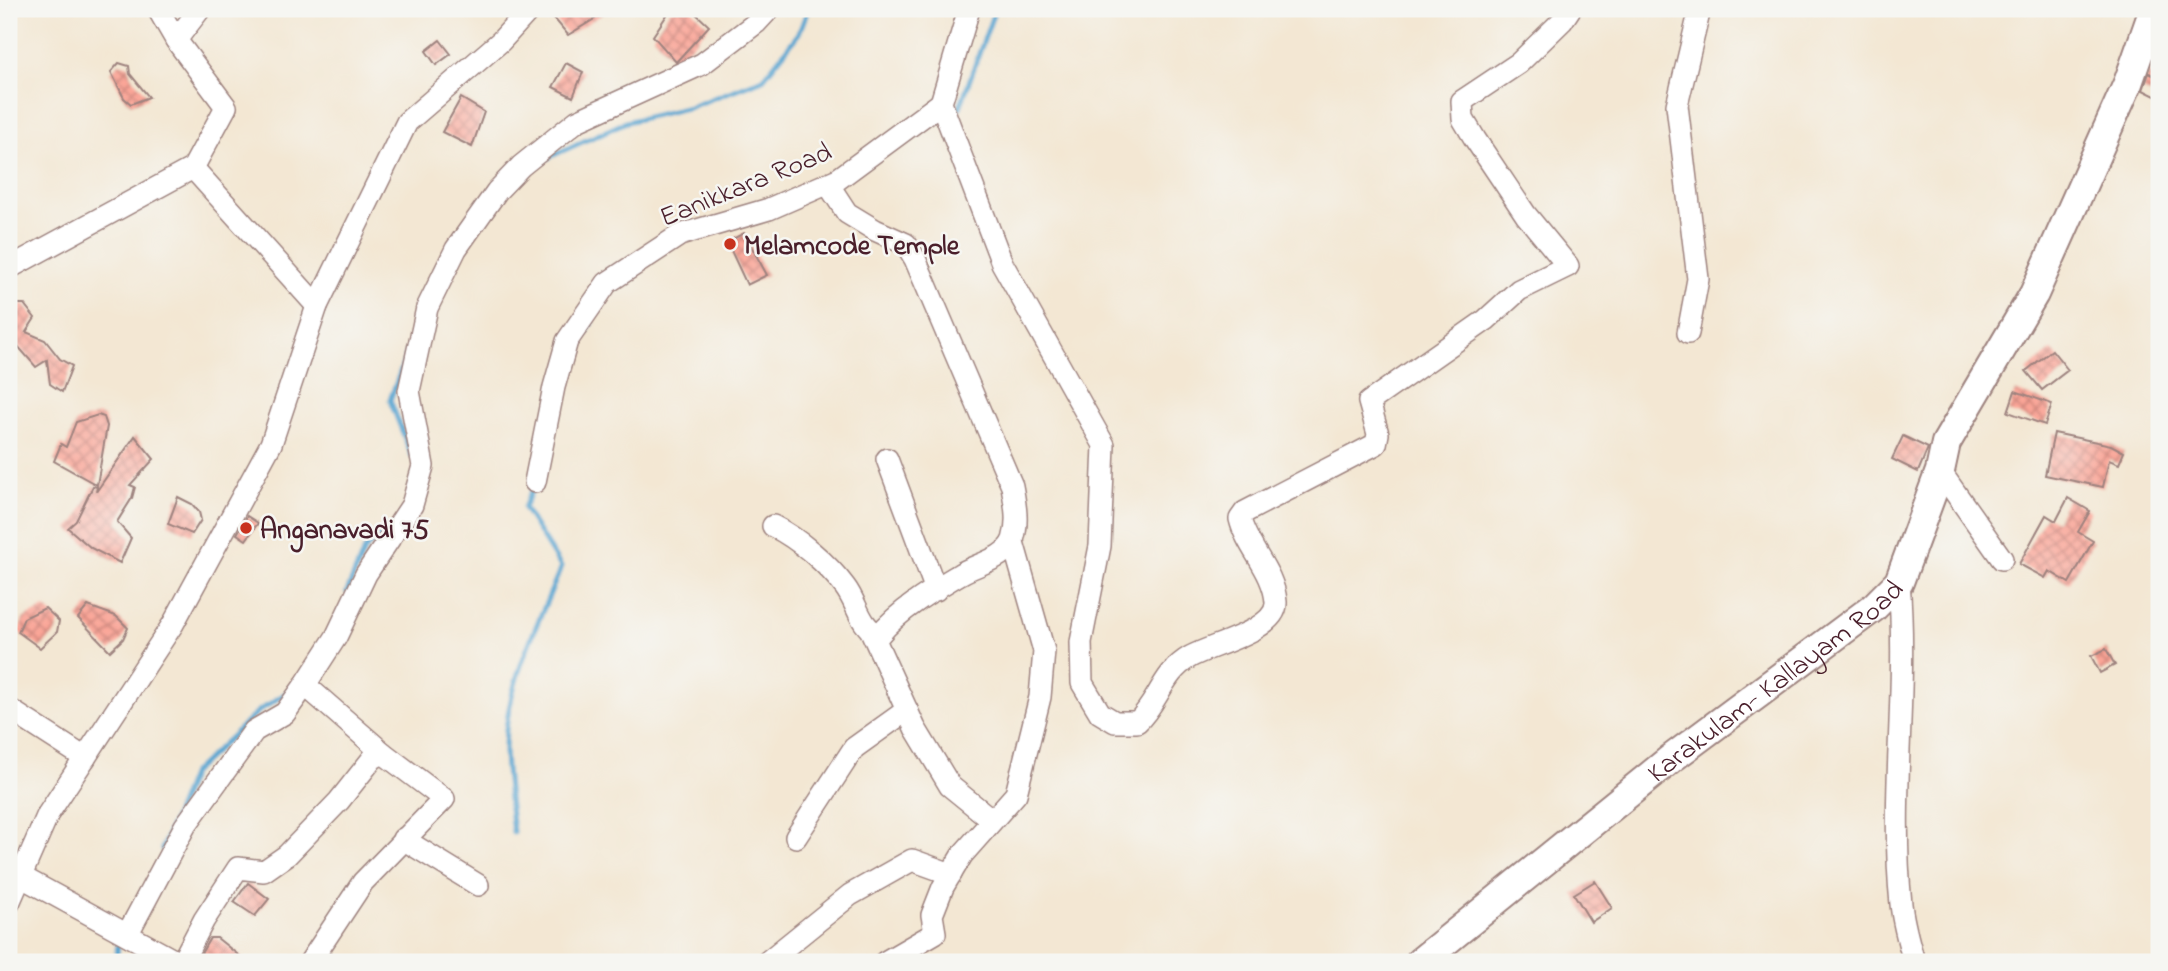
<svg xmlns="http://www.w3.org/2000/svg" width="2168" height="971" viewBox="0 0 2168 971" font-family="'Indie Flower',sans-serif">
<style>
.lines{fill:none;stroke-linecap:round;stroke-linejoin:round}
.stream{stroke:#57a4d0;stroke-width:5}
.building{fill:url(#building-cross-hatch)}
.minor-casing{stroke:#9e837f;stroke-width:24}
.tertiary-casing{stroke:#9e837f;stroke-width:32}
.minor{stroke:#fff;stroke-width:21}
.tertiary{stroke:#fff;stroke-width:28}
.poi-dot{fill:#c8321e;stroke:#f6f6f2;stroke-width:2.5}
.labels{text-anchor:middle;stroke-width:5;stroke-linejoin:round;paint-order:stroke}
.street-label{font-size:28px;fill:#4a1f2b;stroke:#f6f6f2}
.poi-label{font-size:28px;font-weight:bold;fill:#4a1f2b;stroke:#f6f6f2;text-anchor:start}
</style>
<defs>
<pattern id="building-cross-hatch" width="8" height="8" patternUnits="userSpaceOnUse" patternTransform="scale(1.75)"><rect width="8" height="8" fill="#faa496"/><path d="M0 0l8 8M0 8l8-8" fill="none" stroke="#cc857b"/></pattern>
</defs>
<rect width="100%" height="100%" fill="#f6f6f2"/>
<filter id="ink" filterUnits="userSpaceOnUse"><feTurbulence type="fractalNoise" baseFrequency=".0143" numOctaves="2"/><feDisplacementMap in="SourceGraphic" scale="14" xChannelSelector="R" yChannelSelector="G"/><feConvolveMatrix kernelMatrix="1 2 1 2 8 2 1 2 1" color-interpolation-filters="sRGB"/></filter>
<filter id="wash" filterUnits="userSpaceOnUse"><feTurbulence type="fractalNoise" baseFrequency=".00686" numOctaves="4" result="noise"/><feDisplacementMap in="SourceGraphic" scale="28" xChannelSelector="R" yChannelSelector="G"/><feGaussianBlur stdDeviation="1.57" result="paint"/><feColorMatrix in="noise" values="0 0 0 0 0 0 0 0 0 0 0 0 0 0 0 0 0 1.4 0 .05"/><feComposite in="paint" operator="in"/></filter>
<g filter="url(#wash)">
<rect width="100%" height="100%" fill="#f3e7d3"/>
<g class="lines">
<g class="stream">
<path d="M950 113 960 107 995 9"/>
<path d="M911 138 941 118"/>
<path d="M547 158 626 122 690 107 763 79 799 33 808 9"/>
<path d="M409 348 390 400 412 456"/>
<path d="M571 361 591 323"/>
<path d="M347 592 364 551 385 529"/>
<path d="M513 832C510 804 505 775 505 746 506 683 538 625 561 567L524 508 533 487"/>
<path d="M162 849 192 773 260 710 291 690"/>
<path d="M116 962 119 935"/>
</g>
</g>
<g id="blocks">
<g class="building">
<path d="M559 9H611L568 35 553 17Z"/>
<path d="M671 9H691L709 26 676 62 653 36Z"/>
<path d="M440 40 451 54 436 65 426 51Z"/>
<path d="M119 63 129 66 130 74 149 97 131 104 124 98 111 72Z"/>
<path d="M566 63 583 72 573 97 553 87Z"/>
<path d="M2149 73 2159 78V98L2143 90Z"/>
<path d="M461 98 484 112 472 147 442 132Z"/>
<path d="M744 233 767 275 747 285 727 242Z"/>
<path d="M9 304H24L35 318 26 332 45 340 60 359 72 366 62 392 50 384 47 360 36 367 9 336Z"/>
<path d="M2052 350 2068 370 2042 390 2026 371Z"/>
<path d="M2015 391 2052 404 2045 425 2008 412Z"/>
<path d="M98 415 104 417 107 426 97 485 54 461 61 444 66 447 76 422Z"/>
<path d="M2054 433 2111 445 2124 452 2119 464 2109 460 2103 487 2045 475Z"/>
<path d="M135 436 154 459 130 485 135 487 132 498 117 522 131 538 120 563 91 548 68 528 76 521 93 486 97 487 96 492Z"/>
<path d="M1903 436 1928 448 1918 472 1892 459Z"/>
<path d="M178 497 192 504 199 512 201 520 192 534 168 524Z"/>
<path d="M2068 498 2090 511 2078 532 2093 541 2069 583 2049 571 2045 578 2019 564 2046 515 2056 521Z"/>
<path d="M247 516 258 523 246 540 237 534Z"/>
<path d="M88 606 116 616 128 628 123 639 110 651 78 618Z"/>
<path d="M45 608 59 621 57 632 40 648 18 632 24 618Z"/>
<path d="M2106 649 2115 665 2100 673 2091 656Z"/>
<path d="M1595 881 1612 908 1591 922 1574 894Z"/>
<path d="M248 883 269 899 255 916 234 902Z"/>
<path d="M210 938H217L247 962H211L199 957Z"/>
</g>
</g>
</g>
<g filter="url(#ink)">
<use href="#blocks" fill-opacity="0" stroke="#9e837f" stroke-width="2"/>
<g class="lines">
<g class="minor-casing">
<g id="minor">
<path d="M158 9 176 40 200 9"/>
<path d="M969 9 941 103 1002 263 1104 445 1100 546 1081 642 1082 683 1100 713 1115 722H1137C1158 703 1163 672 1190 657 1211 645 1278 630 1276 602 1274 571 1247 548 1240 519L1245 512 1376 444 1378 434 1369 402 1486 320 1519 290 1568 266 1526 215 1475 139 1463 119 1462 101 1519 63 1562 21 1570 9"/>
<path d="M193 168 317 306"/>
<path d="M9 268 193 168 226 107 176 40"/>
<path d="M1688 333 1698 279 1677 105 1700 9"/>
<path d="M887 459 936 590"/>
<path d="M1940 471 2002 559"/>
<path d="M535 482 554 387 567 341 607 283 680 235 769 209 838 179 941 103"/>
<path d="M773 526C799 539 828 564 845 587 858 604 859 626 879 635 899 610 933 590 960 574 976 564 1006 559 1013 540 1019 522 1015 503 1012 486L915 259 906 244 875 230 847 213 828 184"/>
<path d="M1899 582C1908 689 1890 797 1901 904 1903 924 1909 943 1914 962"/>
<path d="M871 631 915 728 950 786 992 820"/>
<path d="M305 685 383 753"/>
<path d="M9 709 85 758"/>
<path d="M796 837 854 748 907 710"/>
<path d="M403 839 478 885"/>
<path d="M20 876 177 962"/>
<path d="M9 903 48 814 173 624 271 444 317 306 407 122 501 41 530 9"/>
<path d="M128 933 185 826 254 731 285 713 305 685 336 637 366 574 412 505 423 466 409 391 427 308 456 249 497 191 521 166 577 121 702 64 756 23 769 9"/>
<path d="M182 962 204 920 238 868 264 871 287 855 339 801 373 758 383 753 444 799 363 882 310 962"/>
<path d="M767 962 850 895 912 860 951 874"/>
<path d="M885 962 935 933 932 915 943 887 962 855 1016 794 1040 697 1044 651 1013 542"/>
</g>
</g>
<g class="tertiary-casing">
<g id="tertiary">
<path id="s1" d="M1420 962 1672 758 1873 608 1899 582 1940 471 1946 443 2034 294 2128 83 2154 9"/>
</g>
</g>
<use href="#minor" class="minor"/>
<use href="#tertiary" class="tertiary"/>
</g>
</g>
<g class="poi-dot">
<circle cx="730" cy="244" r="7"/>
<circle cx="246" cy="528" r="7"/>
</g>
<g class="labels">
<g class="street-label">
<text transform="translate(745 183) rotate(-22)" y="10">Eanikkara Road</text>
<text dy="10" stroke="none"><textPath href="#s1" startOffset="453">Karakulam- Kallayam Road</textPath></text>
</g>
<g class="poi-label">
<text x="744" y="254">Melamcode Temple</text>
<text x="260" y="538">Anganavadi 75</text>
</g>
</g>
<rect width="2168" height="971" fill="none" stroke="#f6f6f2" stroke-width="35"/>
</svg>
